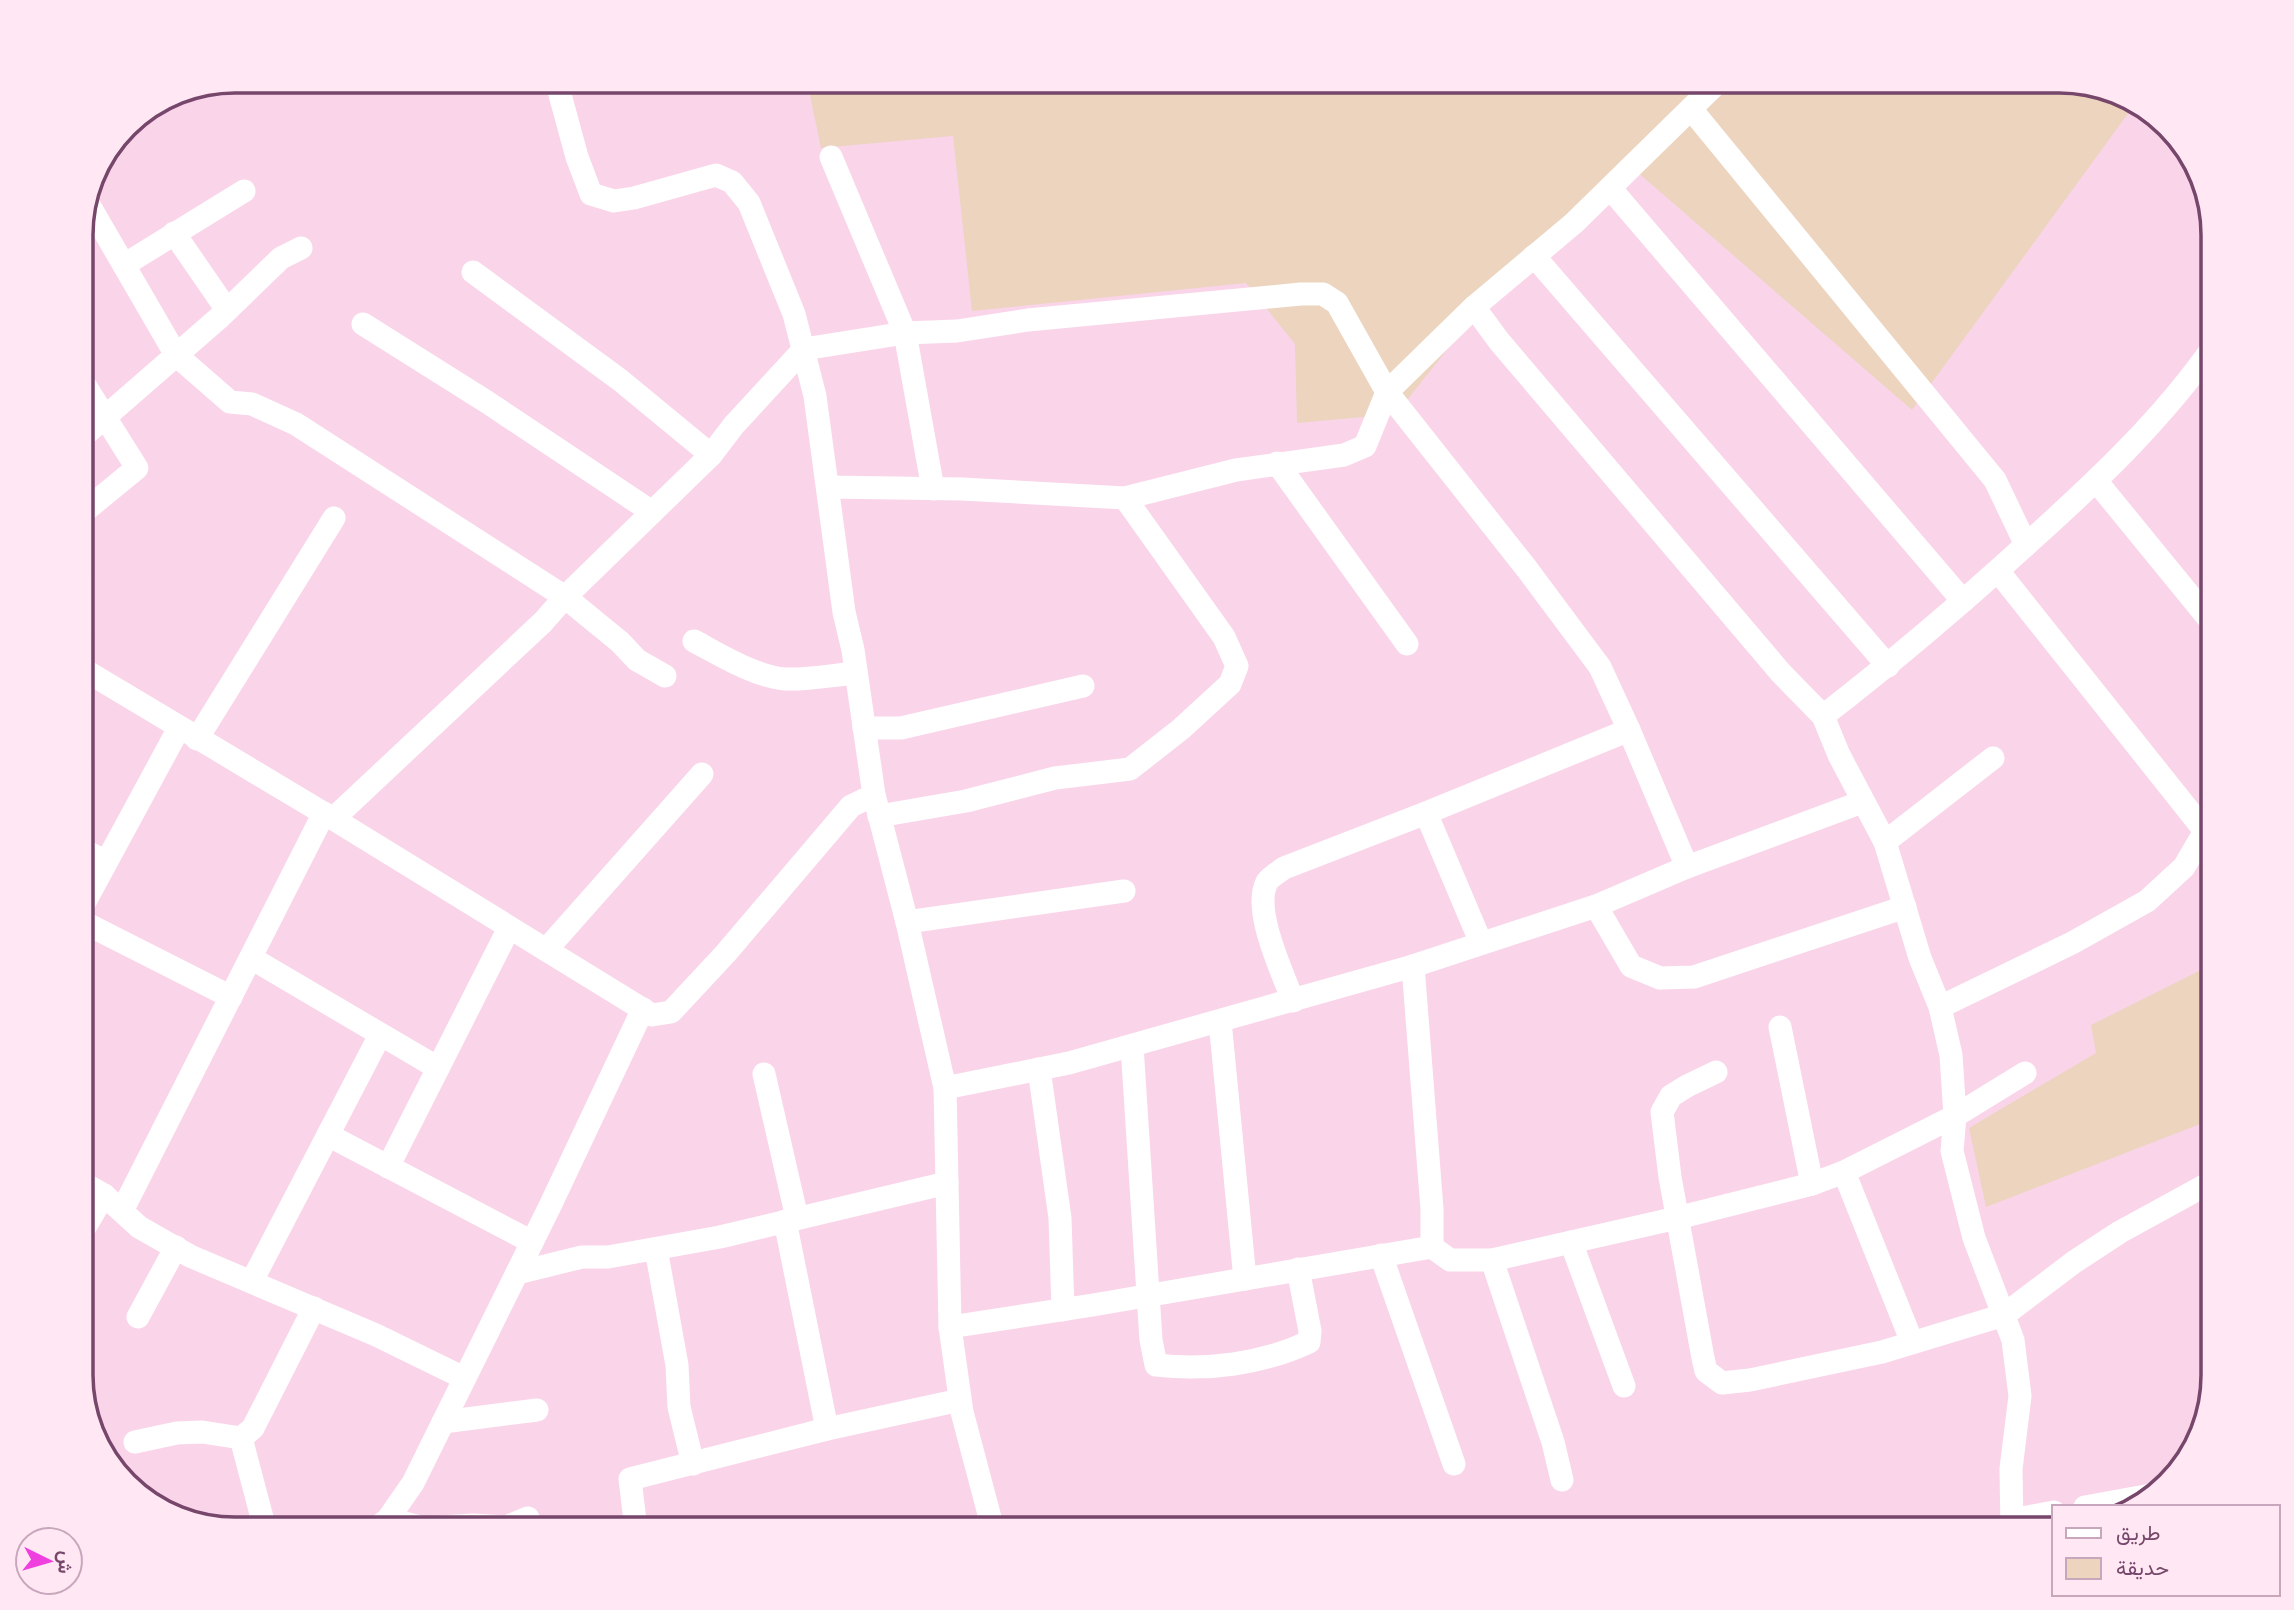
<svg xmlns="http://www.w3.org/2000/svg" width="2294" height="1610" viewBox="0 0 2294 1610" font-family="'Sofia Sans Condensed',Vazirmatn,sans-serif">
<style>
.residential{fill:#fad5ea}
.green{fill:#ecd4bf}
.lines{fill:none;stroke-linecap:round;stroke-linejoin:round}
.minor{stroke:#fff;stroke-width:23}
.rim{fill:none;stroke:#76466b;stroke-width:3.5}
</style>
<rect width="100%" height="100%" fill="#fde1f0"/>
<path class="residential" d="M235 80H2059L2145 107 2197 166 2213 235V1375L2187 1461 2138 1507H2054V1529H235L149 1503 101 1452 81 1385V225L92 176 126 126 176 92Z"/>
<g class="green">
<path d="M2059 80 2135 104 1912 410 1628 164 1567 244 1515 264 1396 414 1297 423 1295 344 1246 283 972 311 953 136 821 148 807 81Z"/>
<path d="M2213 964V1119L1986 1207 1969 1128 2096 1053 2091 1025Z"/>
</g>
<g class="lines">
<g class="minor">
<path d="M556 80 577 157 591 194 614 201 634 198 716 175 732 182 749 203 794 314 815 396 844 612 853 650 874 795 907 922 945 1088 950 1327 962 1412 993 1529"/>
<path d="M1691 109 1995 480 2026 545"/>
<path d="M831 157 905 333 933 489"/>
<path d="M1610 188 1963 601"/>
<path d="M89 205 176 355 230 402 252 404 296 424 565 597 620 642 637 660 665 676"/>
<path d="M174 233 227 310"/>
<path d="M1534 256 1888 666"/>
<path d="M124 265 244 191"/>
<path d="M473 272 620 380 711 455"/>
<path d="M1474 307 1574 223 1720 80"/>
<path d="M363 324 487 402 652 512"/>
<path d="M81 379 137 468 81 514"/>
<path d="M81 438 220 317 281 258 301 248"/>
<path d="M1277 463 1407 644"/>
<path d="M2097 482 2213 624"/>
<path d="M828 487 962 489 1125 498 1236 470 1344 455 1365 446 1387 392 1474 307 1499 341 1781 673 1823 716 1839 755 1885 842 1920 958 1940 1007 1951 1055 1955 1116 1952 1151 1974 1238 2013 1340 2020 1396 2011 1469 2012 1529"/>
<path d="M1998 571 2205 831"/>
<path d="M694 641C722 656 754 676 785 679 808 680 833 675 856 673"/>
<path d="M81 668 340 823 652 1015 671 1012 726 953 851 806 874 795"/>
<path d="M1823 716C1894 661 1961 604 2027 544 2095 483 2161 421 2213 347"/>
<path d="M864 728H901L1083 686"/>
<path d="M197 739 334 518"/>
<path d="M1426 813 1481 943"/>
<path d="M879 816 966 801 1055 778 1130 769 1181 729 1230 684 1237 666 1224 637 1125 498"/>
<path d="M333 819 543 622 565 597 711 455 734 425 804 349 905 333 957 331 1028 320 1301 294H1323L1337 303 1387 392 1527 569 1600 667 1629 730 1687 867"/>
<path d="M1885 842 1993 758"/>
<path d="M81 849 105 861"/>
<path d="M1596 906 1631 966 1660 978 1694 977 1905 907"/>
<path d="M81 909 179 728"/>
<path d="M81 921 231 997"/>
<path d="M907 922 1124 891"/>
<path d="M546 950 702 774"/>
<path d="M251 958 438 1068"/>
<path d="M1413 966 1432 1209V1247"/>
<path d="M1293 1001C1283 973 1252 910 1267 882 1270 877 1279 872 1284 868L1426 813 1629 730"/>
<path d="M1940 1007 2072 943 2147 901 2184 867 2205 831 2213 824"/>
<path d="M1220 1021 1245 1279"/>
<path d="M1780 1027 1812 1184"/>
<path d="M1132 1046 1151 1340 1156 1365C1207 1371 1262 1364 1309 1342L1310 1331 1298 1269"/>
<path d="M1039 1069 1060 1218 1063 1310"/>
<path d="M1716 1072 1687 1086 1671 1096 1662 1112 1670 1177 1703 1358 1706 1371 1722 1383 1750 1380 1882 1352 2004 1315 2074 1262 2120 1232 2213 1181"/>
<path d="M764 1074 797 1218"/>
<path d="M945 1088 1069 1063 1413 966 1596 906 1687 867 1862 802"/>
<path d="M328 1135 532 1242"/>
<path d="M388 1167 509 928"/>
<path d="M1844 1172 1912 1342"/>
<path d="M81 1182 104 1195 139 1227 190 1256 376 1335 464 1378"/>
<path d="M122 1211 324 813"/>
<path d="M785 1221 827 1429"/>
<path d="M81 1234 104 1195"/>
<path d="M1571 1242 1624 1386"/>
<path d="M656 1249 677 1365 679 1407 693 1464"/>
<path d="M1381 1255 1454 1464"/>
<path d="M1492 1260 1553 1442 1562 1480"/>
<path d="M517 1273 582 1257H608L720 1237 947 1183"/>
<path d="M252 1281 380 1035"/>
<path d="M138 1317 176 1247"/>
<path d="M950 1327 1093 1305 1432 1247 1450 1260H1492L1677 1218 1812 1184 1844 1172 1955 1116 2025 1073"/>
<path d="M443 1422 537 1410"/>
<path d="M241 1438 265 1529"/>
<path d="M135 1442 177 1433 202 1432 241 1438 253 1428 314 1308"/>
<path d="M2085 1507 2151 1495"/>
<path d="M388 1519 424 1528 473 1525 506 1527 528 1518"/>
<path d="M2012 1520 2054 1512"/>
<path d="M375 1529 388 1519 413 1483 550 1206 643 1009"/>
<path d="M636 1529 630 1479 827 1429 960 1400"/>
</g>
</g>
<path d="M0 0H2294V1610H0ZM235 93H2059A142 142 0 0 1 2201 235V1375A142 142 0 0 1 2059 1517H235A142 142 0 0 1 93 1375V235A142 142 0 0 1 235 93Z" fill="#ffe8f4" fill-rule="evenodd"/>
<path class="rim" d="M235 93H2059A142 142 0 0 1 2201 235V1375A142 142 0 0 1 2059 1517H235A142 142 0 0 1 93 1375V235A142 142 0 0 1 235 93Z"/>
<rect x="2052" y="1505" width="228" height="91" fill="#ffe8f4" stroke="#c8a7bd" stroke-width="2"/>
<rect x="2066" y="1528" width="35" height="10" fill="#ffffff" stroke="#c8a7bd" stroke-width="2"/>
<text x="2116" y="1540" font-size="21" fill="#76466b">طريق</text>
<rect x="2066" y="1558" width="35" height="21" fill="#ecd4bf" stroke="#c8a7bd" stroke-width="2"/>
<text x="2116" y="1575" font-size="21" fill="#76466b">حديقة</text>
<g transform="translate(49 1561) rotate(95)"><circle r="33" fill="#ffe8f4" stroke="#c8a7bd" stroke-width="2"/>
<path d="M0-5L12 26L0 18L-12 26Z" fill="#ef3fdf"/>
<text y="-10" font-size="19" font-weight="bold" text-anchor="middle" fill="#76466b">ش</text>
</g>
</svg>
